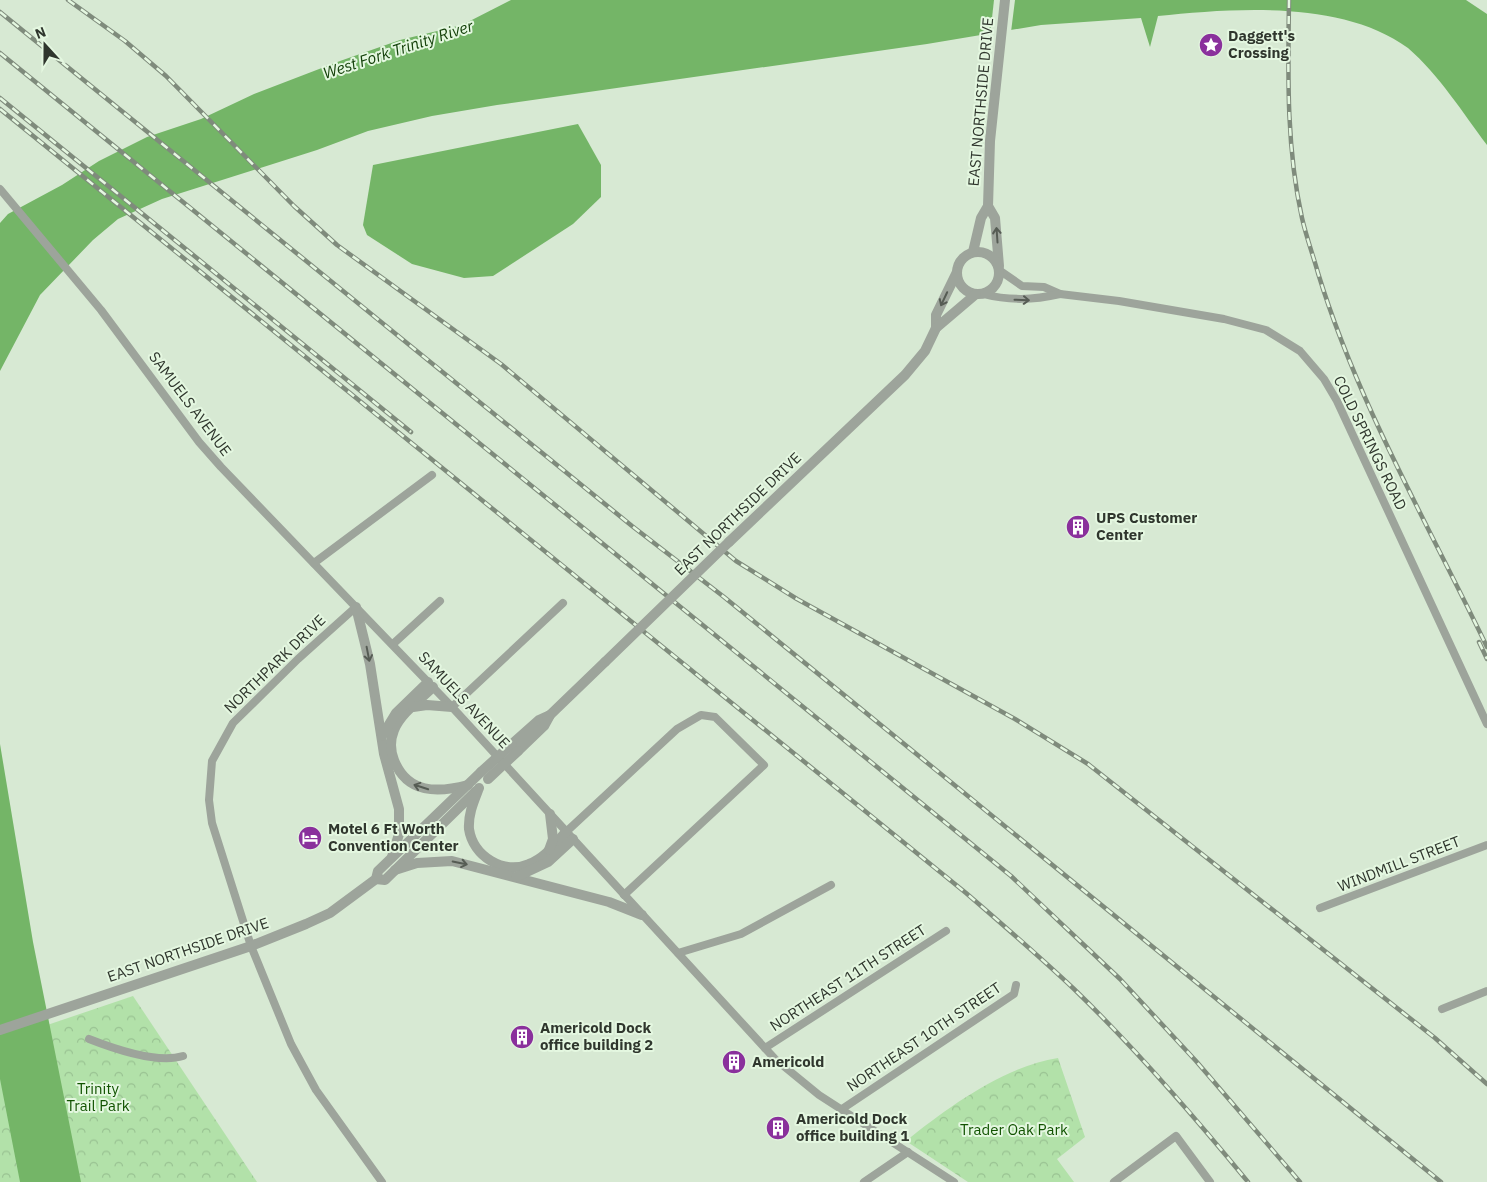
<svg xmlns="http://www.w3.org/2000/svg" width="1487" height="1182" viewBox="0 0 1487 1182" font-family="'IBM Plex Sans',sans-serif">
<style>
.park{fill:url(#park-crowns)}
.water{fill:#74b567}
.pier{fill:#d7e9d3}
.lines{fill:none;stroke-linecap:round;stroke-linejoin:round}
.minor{stroke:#9da49b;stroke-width:8}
.tertiary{stroke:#9da49b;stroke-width:10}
.rail-casing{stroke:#7f8b7c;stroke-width:4.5}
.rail{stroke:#e4f7e0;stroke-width:2.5;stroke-dasharray:8;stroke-linecap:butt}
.tertiary-bridge{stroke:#9da49b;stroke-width:10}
.oneway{stroke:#565c54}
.labels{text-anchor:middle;stroke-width:4;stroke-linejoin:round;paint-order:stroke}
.poi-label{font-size:15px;font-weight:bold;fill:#2f362d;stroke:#e4f7e0;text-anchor:start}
.street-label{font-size:15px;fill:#2f362d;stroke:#e4f7e0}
.park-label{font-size:15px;fill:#115300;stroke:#e4f7e0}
.water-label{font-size:16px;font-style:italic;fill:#14410a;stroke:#e4f7e0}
</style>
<defs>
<pattern id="park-crowns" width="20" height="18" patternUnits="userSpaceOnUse" patternTransform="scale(1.25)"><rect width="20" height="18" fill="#b2e1a9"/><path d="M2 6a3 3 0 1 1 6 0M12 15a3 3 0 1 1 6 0" fill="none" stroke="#99c292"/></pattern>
</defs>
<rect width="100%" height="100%" fill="#d7e9d3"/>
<g class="park">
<path d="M133 996 257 1182H0V1041Z"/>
<path d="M1058 1058 1085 1137 1057 1159 1074 1182H968L906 1141C948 1107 1005 1066 1058 1058Z"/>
</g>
<g class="water">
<path d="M511 0H1466L1487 14V145C1463 113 1439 75 1408 48 1343 0 1235 8 1158 16L1150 47 1141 18 1041 25 927 44 497 105 432 116 368 131 317 150 162 199 118 219 93 240 40 295 0 371V223L8 214 62 185 99 161 147 137 201 119 254 94 340 61 400 40 462 25Z"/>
<path d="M578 124 601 165V197L573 224 493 276 464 278 412 264 367 235 363 225 373 165Z"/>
<path d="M0 744 33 942 81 1182H20L0 1079Z"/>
</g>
<path class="pier" d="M994 0H1015L1011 32 990 36Z"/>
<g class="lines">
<g class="minor">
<path d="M0 189 101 310 199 442 221 467 452 707 775 1059 819 1095 954 1182"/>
<path d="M999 270 1022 286 1044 287 1060 294 1119 301 1224 319 1266 330 1300 351 1324 379 1337 401 1487 724"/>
<path d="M983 294C1010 301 1033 300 1060 294"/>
<path d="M314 563 432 475"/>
<path d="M356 607 298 659 233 723 212 761 209 800 212 823 251 946 291 1044 316 1090 382 1182"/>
<path d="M393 644 440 601"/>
<path d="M452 707 563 603"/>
<path d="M566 832 677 729 701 715 715 717 764 765 624 895"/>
<path d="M1320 908 1487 845"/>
<path d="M678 953 741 934 831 885"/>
<path d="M1442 1009 1487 991"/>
<path d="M89 1039C112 1048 158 1064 183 1056"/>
<path d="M765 1048 946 931"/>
<path d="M842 1109 1014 994 1016 985"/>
<path d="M864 1182 908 1152"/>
<path d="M1114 1182 1176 1136 1210 1182"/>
</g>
<g class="tertiary">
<path d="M988 206 995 218 999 266"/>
<circle cx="978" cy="273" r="21"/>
<path d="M973 252 981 218 988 206 990 141 1005 0"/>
<path d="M936 328V315L957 272"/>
<path d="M729 542 905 375 925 351 936 328 976 294"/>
<path d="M356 607 370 664 384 754 399 809V834L392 857"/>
<path d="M433 687C420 700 401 713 394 730 390 740 390 750 394 760 407 794 438 793 468 785"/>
<path d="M413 707 427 705 452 707"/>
<path d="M382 736 396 713 428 682"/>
<path d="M512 744 539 720 550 715"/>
<path d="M518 751 544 726 550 715 605 662"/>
<path d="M479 788C474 801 468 814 469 829 473 856 503 875 529 864 545 858 555 844 566 832"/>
<path d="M549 850 553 839 550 814"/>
<path d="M395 870 417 863 452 861 609 902 642 915"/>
<path d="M516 877 548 862 573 839"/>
<path d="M376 879 385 880 476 791"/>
<path d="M0 1030 251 946 306 924 330 913 376 879 378 871 481 772"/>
</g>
<g class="rail-casing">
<g id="rail">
<path d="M68 0 125 41 166 76 294 206 337 245 501 364 736 561 797 599 1015 719 1088 764 1435 1038 1487 1084"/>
<path d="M1289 0C1288 73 1286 146 1302 218 1306 236 1313 255 1318 273 1358 404 1428 524 1487 647"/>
<path d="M0 12 632 526 724 597 1441 1182"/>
<path d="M0 53 1011 876 1120 979 1196 1061 1300 1182"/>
<path d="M0 98 411 432"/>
<path d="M0 109 966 893C1002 924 1039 956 1074 989 1136 1049 1193 1115 1248 1182"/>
<path d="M1479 642 1487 659"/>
</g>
</g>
<use href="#rail" class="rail"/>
<g class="tertiary-bridge">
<path d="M605 662 729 542"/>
<path d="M481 772 512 744"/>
<path d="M488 779 518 751"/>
</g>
</g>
<defs><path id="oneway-shaft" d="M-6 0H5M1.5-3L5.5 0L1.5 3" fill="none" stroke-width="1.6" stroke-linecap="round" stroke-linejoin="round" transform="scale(1.25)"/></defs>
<g class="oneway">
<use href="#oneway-shaft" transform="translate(997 235) rotate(-94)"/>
<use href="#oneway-shaft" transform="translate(944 299) rotate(115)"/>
<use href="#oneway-shaft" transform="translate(1022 300) rotate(2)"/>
<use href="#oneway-shaft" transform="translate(368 654) rotate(79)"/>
<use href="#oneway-shaft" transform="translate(421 787) rotate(-162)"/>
<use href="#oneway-shaft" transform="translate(460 863) rotate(12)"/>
</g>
<defs>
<g id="sight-disc" transform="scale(1.25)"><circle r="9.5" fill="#8a309c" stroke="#e4f7e0"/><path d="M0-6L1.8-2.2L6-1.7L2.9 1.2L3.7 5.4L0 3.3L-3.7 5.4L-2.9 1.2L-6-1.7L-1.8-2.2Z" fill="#fff"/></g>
<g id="building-disc" transform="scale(1.25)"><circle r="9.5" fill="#8a309c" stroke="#e4f7e0"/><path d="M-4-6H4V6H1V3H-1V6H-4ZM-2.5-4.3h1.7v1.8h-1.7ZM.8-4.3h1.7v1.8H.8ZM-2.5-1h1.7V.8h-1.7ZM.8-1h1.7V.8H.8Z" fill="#fff"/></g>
<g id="hotel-disc" transform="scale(1.25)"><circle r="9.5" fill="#8a309c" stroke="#e4f7e0"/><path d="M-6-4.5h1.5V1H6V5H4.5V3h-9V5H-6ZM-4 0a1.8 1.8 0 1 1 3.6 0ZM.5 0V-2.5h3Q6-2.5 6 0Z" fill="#fff"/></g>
</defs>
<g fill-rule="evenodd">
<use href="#sight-disc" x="1211" y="45"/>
<use href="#building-disc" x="1078" y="527"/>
<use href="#hotel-disc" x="310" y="838"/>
<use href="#building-disc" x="522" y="1037"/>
<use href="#building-disc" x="734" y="1062"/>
<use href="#building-disc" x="778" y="1128"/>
</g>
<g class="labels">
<g class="poi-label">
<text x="1228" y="41">Daggett's<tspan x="1228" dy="17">Crossing</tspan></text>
<text x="1096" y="523">UPS Customer<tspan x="1096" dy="17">Center</tspan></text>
<text x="328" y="834">Motel 6 Ft Worth<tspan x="328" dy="17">Convention Center</tspan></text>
<text x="540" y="1033">Americold Dock<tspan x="540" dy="17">office building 2</tspan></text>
<text x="752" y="1067">Americold</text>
<text x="796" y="1124">Americold Dock<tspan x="796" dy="17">office building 1</tspan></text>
</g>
<g class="street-label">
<text transform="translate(981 102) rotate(-85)" y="5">EAST NORTHSIDE DRIVE</text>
<text transform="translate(190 404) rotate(53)" y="5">SAMUELS AVENUE</text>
<text transform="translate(1370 443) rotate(64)" y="5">COLD SPRINGS ROAD</text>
<text transform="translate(738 514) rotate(-44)" y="5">EAST NORTHSIDE DRIVE</text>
<text transform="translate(275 664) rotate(-44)" y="5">NORTHPARK DRIVE</text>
<text transform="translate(464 700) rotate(47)" y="5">SAMUELS AVENUE</text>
<text transform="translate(1399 864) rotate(-21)" y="5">WINDMILL STREET</text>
<text transform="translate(188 950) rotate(-19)" y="5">EAST NORTHSIDE DRIVE</text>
<text transform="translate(848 978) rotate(-33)" y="5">NORTHEAST 11TH STREET</text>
<text transform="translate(924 1037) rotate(-34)" y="5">NORTHEAST 10TH STREET</text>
</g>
<g class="park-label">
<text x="98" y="1094">Trinity<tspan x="98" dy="17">Trail Park</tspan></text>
<text x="1014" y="1135">Trader Oak Park</text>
</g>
<g class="water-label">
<text transform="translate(398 49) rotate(-18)" y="6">West Fork Trinity River</text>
</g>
</g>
<g transform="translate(45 45) rotate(339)" stroke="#e4f7e0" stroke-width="4" paint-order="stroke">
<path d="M0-4L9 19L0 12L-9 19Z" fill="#2f362d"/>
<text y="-8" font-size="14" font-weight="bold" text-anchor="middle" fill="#2f362d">N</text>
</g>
</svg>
